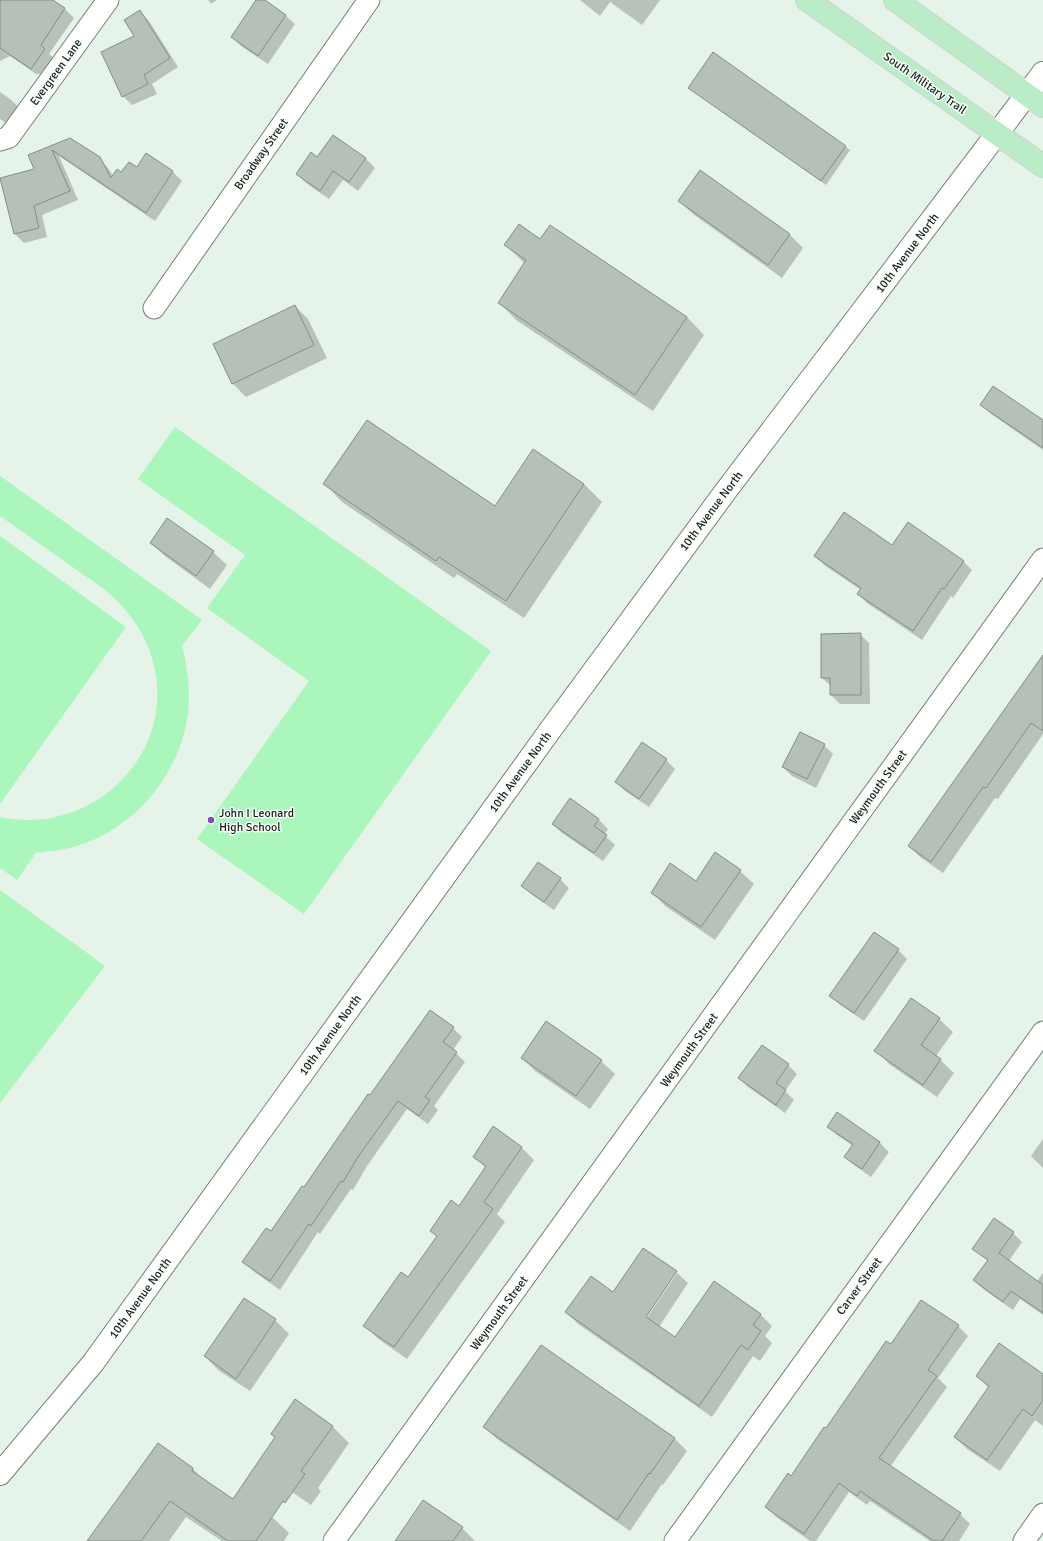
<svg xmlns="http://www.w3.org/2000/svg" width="1043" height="1541" viewBox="0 0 1043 1541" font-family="Signika,sans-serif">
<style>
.green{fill:#aaf6bd}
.shadow{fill:#0003;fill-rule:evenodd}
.building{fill:#b5c1b7;stroke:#828e85}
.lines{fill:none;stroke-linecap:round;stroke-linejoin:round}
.minor-casing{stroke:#758178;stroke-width:23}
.tertiary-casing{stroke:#758178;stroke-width:24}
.primary-casing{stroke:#d1d2d1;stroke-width:24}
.minor{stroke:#fff;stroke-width:21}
.tertiary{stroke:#fff;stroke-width:22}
.primary{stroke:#b9ecc7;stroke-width:22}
.poi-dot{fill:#8049c0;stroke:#f7fff8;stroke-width:1.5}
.labels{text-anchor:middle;stroke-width:3;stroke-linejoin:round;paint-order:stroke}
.street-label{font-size:12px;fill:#1a1f1b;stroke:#f7fff8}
.poi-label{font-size:12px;fill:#1a1f1b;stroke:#f7fff8;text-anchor:start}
</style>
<rect width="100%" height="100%" fill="#e6f3e9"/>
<g class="green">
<path d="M175 427 491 651 304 914 197 839 309 681 207 608 245 555 138 479Z"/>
<path d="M0 476 202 620 182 646C186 661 188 675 189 691 191 759 144 824 80 845 65 850 50 851 35 853V854L17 880 0 868V817C96 838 184 747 150 652 141 626 125 607 104 589L0 516Z"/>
<path d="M0 536 126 627 0 804Z"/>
<path d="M0 890 105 966 0 1103Z"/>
</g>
<g class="shadow">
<path d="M8 0H51L65 9 74 18 49 54 54 58 42 74H36L10 56 0 61V12Z"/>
<path d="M208 0H217L211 4Z"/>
<path d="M257 0H263L286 16 295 24 268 64 241 46 232 37Z"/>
<path d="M580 0H660L642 25 610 2 600 16Z"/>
<path d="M140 12 149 21 178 67 152 84 157 94 132 105 123 96Z"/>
<path d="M713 53 850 150 826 185 689 87Z"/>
<path d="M0 92 10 99 19 107 8 125 0 119Z"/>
<path d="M333 136 366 159 375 168 358 191 343 180 329 199 306 183 297 174 318 158Z"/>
<path d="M70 139 99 158 108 168 114 177 137 169 146 154 173 172 182 181 155 221 59 156 78 200 42 215 47 237 24 243 15 234 35 170 29 156Z"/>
<path d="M700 171 790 235 803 248 782 278 693 214 679 201Z"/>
<path d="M541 240 687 317 704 335 653 411 516 320 499 302 525 264 506 245Z"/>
<path d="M295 306 308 319 327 358 246 397 233 384 214 345Z"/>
<path d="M982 405 1043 421V450L991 414Z"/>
<path d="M533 451 584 484 602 502 524 618 457 574 454 578 342 502 325 484 495 508Z"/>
<path d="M151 543 213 552 227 565 210 589 165 556Z"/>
<path d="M892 547 963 561 972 570 953 598 951 596 922 640 867 603 858 594 861 590 824 565 815 556Z"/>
<path d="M860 634 869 643 870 704H840L831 695V686L822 678Z"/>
<path d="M1043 657V734L998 799 995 798 943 873 920 857 909 846Z"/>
<path d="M824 745 833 754 816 788 792 776 783 767Z"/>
<path d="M666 760 675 769 649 807 625 791 616 782Z"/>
<path d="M570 800 599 820 608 829 604 835 615 845 603 861 562 833 553 824Z"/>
<path d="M740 871 754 884 715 940 665 906 652 892Z"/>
<path d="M560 879 569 888 554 910 532 895 523 886Z"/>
<path d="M898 950 907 959 864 1021 839 1004 830 995Z"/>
<path d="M939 1019 953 1032 936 1056 954 1073 937 1097 889 1064 876 1050Z"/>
<path d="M453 1028 462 1037 453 1050 465 1062 434 1106 438 1110 428 1124 407 1109 367 1166 353 1190 351 1189 320 1234 318 1232 280 1290 253 1271 244 1262 271 1233 370 1097Z"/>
<path d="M522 1058 601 1061 615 1074 590 1109 535 1071Z"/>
<path d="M788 1065 797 1074 785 1091 794 1100 785 1113 748 1087 739 1078Z"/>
<path d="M837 1113 880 1143 889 1152 871 1177 854 1165 845 1157 853 1146 837 1135 828 1126Z"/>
<path d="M494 1128 522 1148 534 1160 497 1214 505 1222 407 1359 377 1338 365 1325 409 1278 438 1237 431 1231 459 1207 486 1168 474 1157Z"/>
<path d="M1043 1139V1168L1031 1156Z"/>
<path d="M1013 1233 1022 1242 1009 1261 1037 1281 1043 1273V1315L1020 1299 1013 1310 983 1289 974 1280 988 1261 974 1249Z"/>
<path d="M676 1272 688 1283 659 1327 676 1339 760 1314 772 1326 765 1336 772 1343 760 1361 753 1356 712 1417 578 1324 566 1312ZM674 1273H677L644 1322 642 1321Z"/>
<path d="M244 1299 275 1320 289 1334 250 1391 218 1370 205 1356Z"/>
<path d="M958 1326 968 1336 938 1378 947 1387 890 1467 960 1514 970 1524 959 1541H930L870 1501 867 1505 849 1492 816 1541H810L776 1517 766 1507 791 1477 891 1345Z"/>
<path d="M541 1346 675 1439 687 1451 663 1485 662 1484 630 1531 497 1439 484 1427Z"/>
<path d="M1043 1375V1426L1035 1420 1000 1471 967 1449 955 1437 989 1388 977 1376Z"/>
<path d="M295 1401 333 1427 349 1443 318 1488 321 1491 311 1505 289 1490 271 1516 289 1533 284 1541H222L186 1517 169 1541H88L158 1444 193 1469 205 1481 233 1500 276 1437Z"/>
<path d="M462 1528 475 1541H396Z"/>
</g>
<g class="building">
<path d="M0 0H53L65 8 41 45 45 49 31 69 0 48Z"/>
<path d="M256 0H265L286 15 258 56 231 37Z"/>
<path d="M140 10 170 58 144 75 148 84 122 97 101 52 134 36 124 20Z"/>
<path d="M713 52 846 146 821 181 688 88Z"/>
<path d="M333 135 366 158 349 182 333 171 320 191 296 174 311 152 317 157Z"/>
<path d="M70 138 100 157 111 178 117 169 121 172 129 162 137 167 146 153 173 171 146 213 52 150 70 191 34 206 39 228 14 234 0 178 34 169 28 155Z"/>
<path d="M700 170 790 234 768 265 678 201Z"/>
<path d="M519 224 540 239 550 225 687 317 635 395 498 303 526 260 504 245Z"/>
<path d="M295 305 314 345 232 384 213 344Z"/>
<path d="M993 386 1043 420V448L980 405Z"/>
<path d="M367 420 495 506 533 449 584 484 506 601 439 557 436 561 323 484Z"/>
<path d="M844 512 892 545 908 522 964 561 944 589 942 588 913 631 857 594 861 588 814 556Z"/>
<path d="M167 518 214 551 196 576 150 543Z"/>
<path d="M861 633V695H830V678H821V634Z"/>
<path d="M1043 655V731L1031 723 986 788 983 787 931 862 908 846Z"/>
<path d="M800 732 825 744 807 779 782 767Z"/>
<path d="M642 742 667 759 639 799 615 782Z"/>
<path d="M570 798 599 819 594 826 607 835 594 853 552 824Z"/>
<path d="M715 852 741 870 701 927 651 893 670 863 696 881Z"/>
<path d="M538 862 561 878 544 902 521 886Z"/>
<path d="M874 932 899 949 854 1013 829 996Z"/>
<path d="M911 998 940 1018 921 1045 941 1059 923 1085 874 1051Z"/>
<path d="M430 1010 454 1027 443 1042 457 1052 425 1097 430 1100 419 1116 398 1101 358 1157 343 1182 341 1181 311 1226 309 1224 270 1281 242 1262 266 1228 271 1231 302 1186 304 1187 368 1094 370 1095Z"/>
<path d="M546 1021 602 1060 576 1096 521 1058Z"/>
<path d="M762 1045 789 1064 776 1083 786 1090 776 1105 738 1078Z"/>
<path d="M837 1112 880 1142 862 1169 844 1157 853 1144 827 1127Z"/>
<path d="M493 1126 522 1147 484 1202 493 1209 394 1347 363 1326 401 1272 408 1277 437 1236 430 1231 451 1200 459 1206 486 1166 473 1157Z"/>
<path d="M994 1218 1014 1232 999 1253 1043 1285V1313L1011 1291 1003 1302 973 1280 988 1260 972 1249Z"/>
<path d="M643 1248 677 1271 646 1317 675 1337 714 1281 761 1314 753 1325 761 1331 748 1350 741 1345 699 1406 565 1312 591 1276 613 1292Z"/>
<path d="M244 1298 276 1319 236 1379 204 1356Z"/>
<path d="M921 1300 959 1325 928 1370 937 1376 879 1458 961 1513 942 1541H934L860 1491 857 1496 839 1483 804 1534 765 1507 788 1473 791 1476 824 1427 826 1428 886 1341 891 1344Z"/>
<path d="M999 1343 1043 1374V1400L1032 1416 1023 1409 987 1460 954 1437 989 1386 976 1376Z"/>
<path d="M541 1345 675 1438 650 1474 649 1473 617 1520 483 1427Z"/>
<path d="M295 1399 333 1426 301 1471 305 1474 285 1503 283 1501 256 1541H228L170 1501 141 1541H87L158 1443 193 1468 192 1471 233 1499 275 1437 271 1434Z"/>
<path d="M423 1500 463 1527 453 1541H395Z"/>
</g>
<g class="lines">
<g class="minor-casing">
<g id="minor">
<path d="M0 140 9 137 108 0"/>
<path d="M154 308 369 0"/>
<path d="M334 1541 1043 559"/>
<path d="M675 1541 1043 1032"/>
<path d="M1024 1541 1043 1514"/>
</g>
</g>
<g class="tertiary-casing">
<path id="tertiary" d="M0 1474 93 1363 551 729 725 492 1043 73"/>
</g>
<g class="primary-casing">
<g id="primary">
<path d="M807 0 1043 166"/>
<path d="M895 0 1043 106"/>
</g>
</g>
<use href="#minor" class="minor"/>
<use href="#tertiary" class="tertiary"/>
<use href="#primary" class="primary"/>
</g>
<circle class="poi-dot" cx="211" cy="820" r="4"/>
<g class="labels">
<g class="street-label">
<text transform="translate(56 72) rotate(-54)" y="4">Evergreen Lane</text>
<text transform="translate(925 83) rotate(35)" y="4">South Military Trail</text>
<text transform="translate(261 154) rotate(-55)" y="4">Broadway Street</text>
<text transform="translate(907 253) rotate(-53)" y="4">10th Avenue North</text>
<text transform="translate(711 511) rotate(-53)" y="4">10th Avenue North</text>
<text transform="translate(520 772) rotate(-54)" y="4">10th Avenue North</text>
<text transform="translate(878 787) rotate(-54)" y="4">Weymouth Street</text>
<text transform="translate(330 1035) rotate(-54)" y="4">10th Avenue North</text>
<text transform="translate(689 1050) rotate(-54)" y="4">Weymouth Street</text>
<text transform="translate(859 1286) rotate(-54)" y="4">Carver Street</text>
<text transform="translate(140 1298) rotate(-54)" y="4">10th Avenue North</text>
<text transform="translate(499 1313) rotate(-54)" y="4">Weymouth Street</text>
</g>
<g class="poi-label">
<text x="219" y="817">John I Leonard<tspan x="219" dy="14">High School</tspan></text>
</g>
</g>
</svg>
